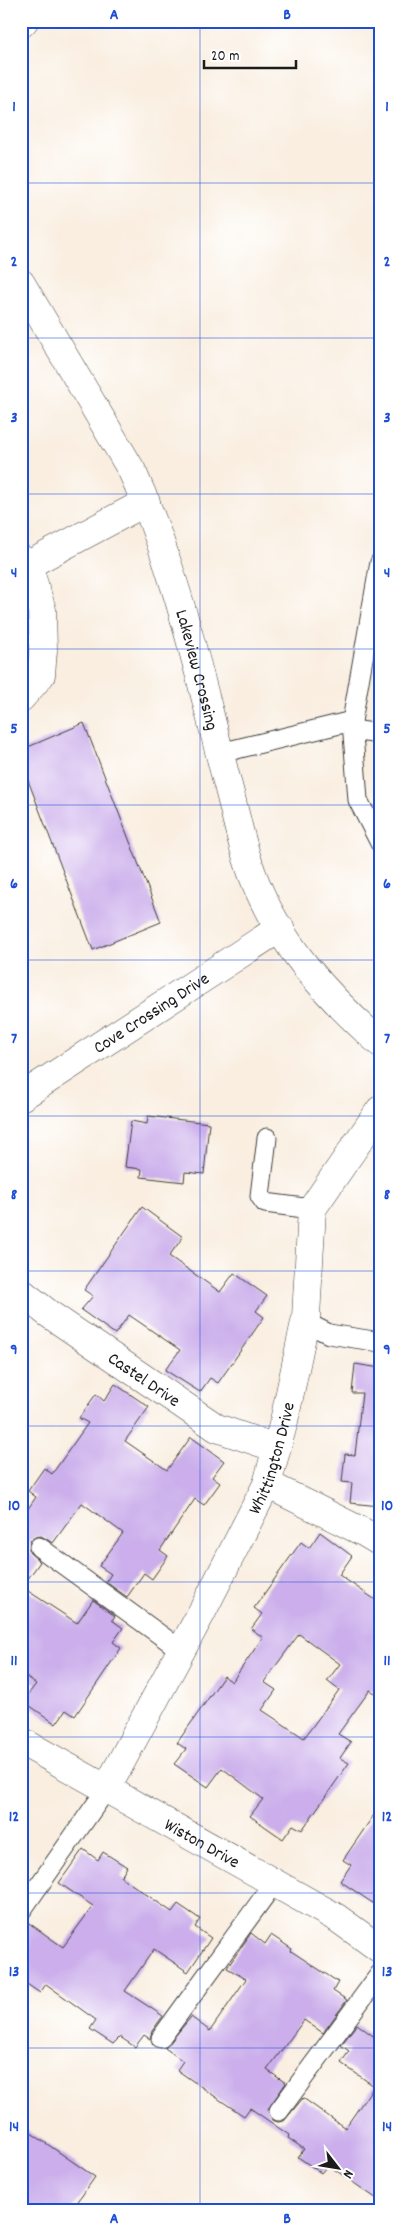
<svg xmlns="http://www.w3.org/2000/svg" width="401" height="2231" viewBox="0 0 401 2231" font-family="Dekko,sans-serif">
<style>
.building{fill:#cbaeeb;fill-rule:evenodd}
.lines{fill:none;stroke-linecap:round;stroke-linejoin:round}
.lane-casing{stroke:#3d3c39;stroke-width:21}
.street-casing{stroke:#3d3c39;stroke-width:29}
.lane{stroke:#fff;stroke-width:19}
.street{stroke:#fff;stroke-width:28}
.grid{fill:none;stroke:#1d4ed8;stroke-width:1;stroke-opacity:0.55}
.labels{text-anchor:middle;stroke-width:4;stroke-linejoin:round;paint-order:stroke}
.street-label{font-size:18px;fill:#1c1c1c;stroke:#fff}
.neatline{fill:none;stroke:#1d4ed8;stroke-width:2}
.grid-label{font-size:16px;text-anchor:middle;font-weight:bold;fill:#1d4ed8}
</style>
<rect width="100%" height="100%" fill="#fff"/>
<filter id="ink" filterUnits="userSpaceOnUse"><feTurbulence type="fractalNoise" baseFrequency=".02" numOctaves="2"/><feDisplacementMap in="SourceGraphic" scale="10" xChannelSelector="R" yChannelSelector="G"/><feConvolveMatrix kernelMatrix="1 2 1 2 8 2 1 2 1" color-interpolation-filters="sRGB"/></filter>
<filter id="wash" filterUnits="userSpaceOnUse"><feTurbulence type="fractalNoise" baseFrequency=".0096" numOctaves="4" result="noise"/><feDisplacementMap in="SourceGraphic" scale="20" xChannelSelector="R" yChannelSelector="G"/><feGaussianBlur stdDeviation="1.12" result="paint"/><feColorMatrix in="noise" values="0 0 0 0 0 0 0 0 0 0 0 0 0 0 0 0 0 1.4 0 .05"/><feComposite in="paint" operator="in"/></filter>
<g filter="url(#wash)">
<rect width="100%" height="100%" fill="#f9eee0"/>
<g id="blocks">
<g class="building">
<path d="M84 723 161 922 93 950 21 762V750Z"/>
<path d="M148 1116 209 1123 204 1174 185 1172 184 1182 141 1177 142 1169 125 1167 131 1121 147 1124Z"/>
<path d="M142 1207 183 1237 169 1256 220 1292 234 1273 267 1296 256 1311 264 1317 218 1383 210 1378 200 1392 165 1370 180 1350 129 1315 115 1334 81 1310 93 1296 84 1290Z"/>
<path d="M355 1364 380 1368V1506L350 1503 352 1483 342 1482 345 1454 355 1455 362 1393H352Z"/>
<path d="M115 1384 149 1407 125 1441 167 1470 191 1437 224 1461 212 1477 220 1483 204 1505 195 1499 160 1550 168 1556 152 1579 144 1573 127 1597 106 1582 111 1574 99 1566 123 1533 82 1503 53 1543 41 1536 35 1537 30 1541 29 1552 40 1562 22 1587 77 1623 93 1600 115 1616 112 1620 123 1628 113 1642 121 1648 75 1716 66 1710 56 1724 23 1701 36 1684 21 1673V1519L36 1497 28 1491 44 1468 52 1474 88 1423 79 1418 96 1394 104 1401Z"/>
<path d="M320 1532 352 1556 339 1575 380 1603V1696L370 1690 338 1734 351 1742 340 1758 349 1763 302 1830 293 1825 283 1839 250 1816 263 1799 222 1768 208 1787 174 1764 186 1749 177 1743 224 1676 232 1682 263 1637 251 1629 262 1614 254 1608 301 1542 309 1548ZM299 1634 340 1664 327 1681 339 1690 304 1738 262 1710 276 1690 264 1682Z"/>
<path d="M380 1806V1908L340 1881 351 1865 343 1860Z"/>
<path d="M83 1849 98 1860 103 1852 127 1867 121 1877 172 1912 178 1904 200 1919 195 1927 211 1938 188 1972 154 1949 125 1991 163 2016 152 2031 150 2039 144 2035 135 2047 120 2037 113 2044 90 2029 96 2020 46 1984 40 1993 21 1980V1922L26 1921 63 1947 93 1906 59 1883Z"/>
<path d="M251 1933 265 1944 271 1935 292 1949 291 1951 338 1982 333 1991 347 2000 323 2033 304 2020 267 2070 286 2083 268 2109 272 2120 278 2122 284 2121 303 2098 345 2128 374 2086 341 2063 349 2051 341 2045 357 2024 380 2041V2201L328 2165 321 2173 298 2157 304 2149 288 2138 289 2135 250 2108 244 2116 223 2102 177 2070 183 2061 165 2048 191 2017 210 2031 246 1979 227 1968Z"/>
<path d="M21 2126 95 2177 72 2210H21Z"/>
</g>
</g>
</g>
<g filter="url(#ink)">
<use href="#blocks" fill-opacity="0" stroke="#3d3c39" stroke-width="1"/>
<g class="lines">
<g class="lane-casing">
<g id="lane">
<path d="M352 721 358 800 380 843"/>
<path d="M352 730 380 734"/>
<path d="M220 753 352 721 380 562"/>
<path d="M267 1138 260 1196 265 1203 312 1209"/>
<path d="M305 1322 329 1334 380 1342"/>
<path d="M39 1547 181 1650"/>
<path d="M21 1911 106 1790"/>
<path d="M161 2038 274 1883"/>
<path d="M279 2111 380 1974"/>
</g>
</g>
<g class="street-casing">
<g id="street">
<path d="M21 24 24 21"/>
<path id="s1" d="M21 283 132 471C176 568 199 675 226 778 235 810 241 845 253 876 279 944 327 996 380 1043"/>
<path d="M21 559 28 565 146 502"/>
<path d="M21 698 41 675 43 650 42 610 28 565"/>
<path id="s2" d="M21 1097 280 928"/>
<path id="s3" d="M21 1292 49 1314 217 1428 276 1448"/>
<path d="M267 1484 365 1533 380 1542"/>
<path id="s4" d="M21 1741 337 1918 380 1949"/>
<path id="s5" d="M106 1790 203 1610 267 1484 284 1421 306 1317 312 1209 380 1110"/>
</g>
</g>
<use href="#lane" class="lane"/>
<use href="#street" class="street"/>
</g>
</g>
<path class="grid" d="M200 21V2210M21 183H380M21 338H380M21 494H380M21 649H380M21 805H380M21 960H380M21 1116H380M21 1271H380M21 1426H380M21 1582H380M21 1737H380M21 1893H380M21 2048H380"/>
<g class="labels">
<g class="street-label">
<text dy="6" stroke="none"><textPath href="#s1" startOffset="428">Lakeview Crossing</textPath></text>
<text dy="6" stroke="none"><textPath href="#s2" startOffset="155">Cove Crossing Drive</textPath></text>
<text dy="6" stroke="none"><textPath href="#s3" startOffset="151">Castel Drive</textPath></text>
<text dy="6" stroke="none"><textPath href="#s5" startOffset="372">Whittington Drive</textPath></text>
<text dy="6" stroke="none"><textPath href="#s4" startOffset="208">Wiston Drive</textPath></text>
</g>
</g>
<rect width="401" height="2231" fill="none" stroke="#fff" stroke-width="55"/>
<g transform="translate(338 2168) rotate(121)" stroke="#ffffff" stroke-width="4" paint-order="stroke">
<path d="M0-4L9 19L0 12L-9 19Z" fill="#1c1c1c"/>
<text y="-8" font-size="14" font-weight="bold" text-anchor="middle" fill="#1c1c1c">N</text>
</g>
<path d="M204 60v8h92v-8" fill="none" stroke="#1c1c1c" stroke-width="2.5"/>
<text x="211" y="60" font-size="15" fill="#1c1c1c" stroke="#ffffff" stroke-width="4" paint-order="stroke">20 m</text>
<rect x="28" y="28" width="346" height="2176" class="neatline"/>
<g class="grid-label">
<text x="114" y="19">A</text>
<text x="287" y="19">B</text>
<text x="14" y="111">1</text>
<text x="387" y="111">1</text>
<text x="14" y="266">2</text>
<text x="387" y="266">2</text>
<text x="14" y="422">3</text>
<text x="387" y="422">3</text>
<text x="14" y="577">4</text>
<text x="387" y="577">4</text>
<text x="14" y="733">5</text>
<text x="387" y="733">5</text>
<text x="14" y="888">6</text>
<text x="387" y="888">6</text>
<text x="14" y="1043">7</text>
<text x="387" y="1043">7</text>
<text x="14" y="1199">8</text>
<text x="387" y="1199">8</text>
<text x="14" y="1354">9</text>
<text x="387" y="1354">9</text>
<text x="14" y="1510">10</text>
<text x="387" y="1510">10</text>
<text x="14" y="1665">11</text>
<text x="387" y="1665">11</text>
<text x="14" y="1821">12</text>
<text x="387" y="1821">12</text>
<text x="14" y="1976">13</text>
<text x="387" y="1976">13</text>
<text x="14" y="2131">14</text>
<text x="387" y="2131">14</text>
<text x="114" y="2223">A</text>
<text x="287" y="2223">B</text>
</g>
</svg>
